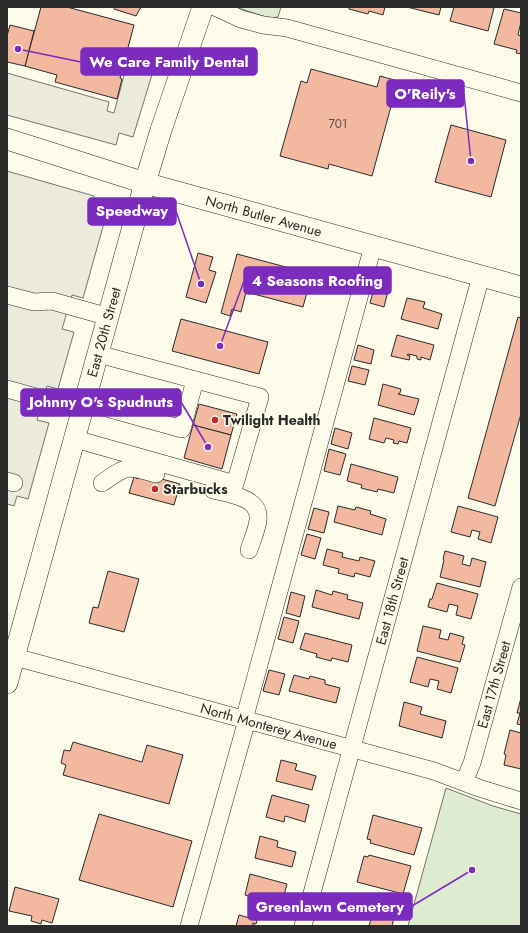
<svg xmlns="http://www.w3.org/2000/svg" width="528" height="933" viewBox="0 0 528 933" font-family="Jost,sans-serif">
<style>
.green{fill:#deebd1;stroke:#74746e}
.parking{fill:#eceadb;stroke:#74746e}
.building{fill:#f2b8a0;stroke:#2b2b2b}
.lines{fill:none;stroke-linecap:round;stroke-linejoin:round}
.minor-casing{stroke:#2b2b2b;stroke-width:18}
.major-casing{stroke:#2b2b2b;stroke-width:22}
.minor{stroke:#fdfbea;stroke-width:17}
.major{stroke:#fdfbea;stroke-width:21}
.poi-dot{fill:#c62828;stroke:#fdfbea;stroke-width:1.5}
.labels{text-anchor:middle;stroke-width:3;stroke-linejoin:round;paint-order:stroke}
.number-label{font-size:12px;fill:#5d4e48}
.street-label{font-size:14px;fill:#2b2b2b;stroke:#fdfbea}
.poi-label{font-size:14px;font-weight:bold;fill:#2b2b2b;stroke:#fdfbea;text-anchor:start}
.leader{fill:none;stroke:#7b2cbf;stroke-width:1.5}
.callout-dot{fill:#7b2cbf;stroke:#fdfbea;stroke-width:1.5}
.callout{fill:#7b2cbf;stroke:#7b2cbf;stroke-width:1.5}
.callout-label{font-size:15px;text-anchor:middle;font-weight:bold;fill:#fff}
</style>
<rect width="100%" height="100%" fill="#fdfbea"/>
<g class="green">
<path d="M235 7H281L278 17 269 18Z"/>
<path d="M446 788 493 806 521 814V926H408Z"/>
</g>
<g class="parking">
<path d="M128 60 154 68 133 137 119 133 116 145 7 115V73L109 102 107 111 114 113Z"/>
<path d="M7 171 94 196 89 211 106 216 83 298 72 295 62 329 74 332 58 389 47 386 37 420 49 423 28 499 17 496 14 506 7 504Z"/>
</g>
<g class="building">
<path d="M41 7H67L134 25 120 78 122 79 117 99 55 82 57 75 25 66Z"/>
<path d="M115 7H141L136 16 114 9Z"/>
<path d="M349 7H385L383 15 369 11 368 14 349 9Z"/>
<path d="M407 7H441L439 15Z"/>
<path d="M454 7H489L494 8 488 31 450 21Z"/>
<path d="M504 9 521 13V22L518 35 521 36V54L516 53 517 50 494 44Z"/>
<path d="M10 25 34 31 25 66 7 62V36Z"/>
<path d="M311 69 377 87 380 76 398 81 372 176 329 164 328 169 280 156 301 81 307 83Z"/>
<path d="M451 125 506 140 491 197 435 182Z"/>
<path d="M198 253 213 257 209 270 216 272 206 303 186 297Z"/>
<path d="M237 254 312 274 303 307 246 292 241 312 232 309 230 316 221 313Z"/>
<path d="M374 288 388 291 384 307 370 303Z"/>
<path d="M407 298 425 302 423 308 442 314 438 329 401 319Z"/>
<path d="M518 317 521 318V414L495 506 468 498Z"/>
<path d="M181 319 268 342 259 374 172 351Z"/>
<path d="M397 335 434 345 430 360 421 357V360L417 359V356L408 354 407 355 410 356 409 360 391 356Z"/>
<path d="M358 345 374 350 371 364 354 360Z"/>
<path d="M352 366 369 370 365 385 348 381Z"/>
<path d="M383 384 401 389 400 393 398 394 419 399 414 415 378 405Z"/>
<path d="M199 404 237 414 231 435 193 425Z"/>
<path d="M374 418 411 428 407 443 399 441 398 444 393 443 394 440 386 438 384 443 369 439Z"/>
<path d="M193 425 231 435 222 469 184 458Z"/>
<path d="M335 428 352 433 348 449 331 444Z"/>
<path d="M329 449 346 454 340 475 324 471Z"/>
<path d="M351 464 398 477 394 493 378 489 377 492 361 488 362 485 347 481Z"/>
<path d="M140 473 180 484 174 505 129 493 134 477 138 479Z"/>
<path d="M338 506 355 510 356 507 371 511 370 514 386 519 382 535 334 522Z"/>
<path d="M458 506 498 517 491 543 478 539 480 532 472 530 470 537 451 532Z"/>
<path d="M314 508 329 512 324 533 308 529Z"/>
<path d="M307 534 321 538 315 559 301 555Z"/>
<path d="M327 549 343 553 342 557 359 561 360 557 375 561 370 577 355 573 354 577 338 573 339 569 323 565Z"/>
<path d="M445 551 464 556 462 564 470 566 472 558 486 562 480 587 440 577 444 560 443 559Z"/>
<path d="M108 571 139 579 124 632 89 623 93 607 98 608Z"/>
<path d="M437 583 478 594 471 619 456 615 458 606 449 604 447 612 428 607 430 599H432Z"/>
<path d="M316 590 332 595 333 591 348 595 347 599 363 603 359 619 312 607Z"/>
<path d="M291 592 305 596 300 617 286 613Z"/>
<path d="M284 617 299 621 293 643 278 639Z"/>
<path d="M423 626 441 630 439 638 448 640 450 633 464 637 462 644 465 645 460 662 417 651Z"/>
<path d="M305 633 352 645 348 662 332 658 331 661 316 657 317 654 300 649Z"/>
<path d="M417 657 458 668 451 693 437 689 439 681 430 679 428 687 410 682Z"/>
<path d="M269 670 285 674 279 695 263 691Z"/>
<path d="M294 675 309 679 310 676 325 680V684L340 688 336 703 289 691Z"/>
<path d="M521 698V725L517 724 520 713H517Z"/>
<path d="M404 702 422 707 420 714 446 721 442 738 399 726Z"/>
<path d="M510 730 521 733V769L504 765 506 755 504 754Z"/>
<path d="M73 742 142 762 147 745 183 755 169 804 63 775 66 765 61 763 64 750 70 751Z"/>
<path d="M281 760 297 764 295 770 316 776 312 790 276 781Z"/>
<path d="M272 795 309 805 305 822 285 816 284 822 266 817Z"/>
<path d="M99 814 192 841 173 907 79 880Z"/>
<path d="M373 815 422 828 414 855 370 843 371 840 367 839Z"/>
<path d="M260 836 278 841 277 847 296 852 292 867 255 858Z"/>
<path d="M369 855 411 866 403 894 357 882 364 856 368 857Z"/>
<path d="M250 874 287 884 283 899 261 894V895L263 896 262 900 245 895Z"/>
<path d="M15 887 59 899 52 923 42 920 41 924 31 921 32 916 9 911Z"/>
<path d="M380 900 397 905 392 926H369L375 905 378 906Z"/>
<path d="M239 915 257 920 256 924 253 923V925L258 926H236Z"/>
</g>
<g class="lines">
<g class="minor-casing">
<g id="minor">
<path d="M215 7 241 19 263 25 287 28 521 93"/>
<path d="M7 295 34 302 52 301 109 317"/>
<path d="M7 389 83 410"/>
<path d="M85 402 182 429 195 380"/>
<path d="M75 439 235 484 260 397 98 354"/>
<path d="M7 481 14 483"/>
<path d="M102 483C129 464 126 466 156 474"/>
<path d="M213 490C228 494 261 497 258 520 257 530 252 540 249 550"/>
<path id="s1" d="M15 657 434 771 479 788 521 801"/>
<path d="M244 720 373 246"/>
<path id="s2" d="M464 782 472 763 521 587"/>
<path d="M189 926 247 720"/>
<path id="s3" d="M303 926 481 276"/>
</g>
</g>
<g class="major-casing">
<g id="major">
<path id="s4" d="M7 139 145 183 521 287"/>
<path id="s5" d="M7 683 145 183 161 130 203 7"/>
</g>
</g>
<use href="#minor" class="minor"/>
<use href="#major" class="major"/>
</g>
<g class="poi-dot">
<circle cx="215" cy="420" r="4"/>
<circle cx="155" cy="489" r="4"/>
</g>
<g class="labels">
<g class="number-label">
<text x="338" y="128">701</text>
</g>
<g class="street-label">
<text dy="5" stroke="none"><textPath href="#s4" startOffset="268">North Butler Avenue</textPath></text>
<text dy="5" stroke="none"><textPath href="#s5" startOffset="364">East 20th Street</textPath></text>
<text dy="5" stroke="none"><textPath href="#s3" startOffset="337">East 18th Street</textPath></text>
<text dy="5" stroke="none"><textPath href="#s2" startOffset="102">East 17th Street</textPath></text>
<text dy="5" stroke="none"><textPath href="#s1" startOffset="263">North Monterey Avenue</textPath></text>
</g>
<g class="poi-label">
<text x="223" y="425">Twilight Health</text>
<text x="163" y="494">Starbucks</text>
</g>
</g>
<path class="leader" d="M18 49L81 62M471 161L464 94M201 284L176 211M220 346L244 281M208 447L181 402M472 870L412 906"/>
<g class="callout-dot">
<circle cx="18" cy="49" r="4"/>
<circle cx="471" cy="161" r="4"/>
<circle cx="201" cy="284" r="4"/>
<circle cx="220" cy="346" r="4"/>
<circle cx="208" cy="447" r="4"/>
<circle cx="472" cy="870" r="4"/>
</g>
<g class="callout">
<rect x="81" y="48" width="176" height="27" rx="4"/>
<rect x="387" y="80" width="77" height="27" rx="4"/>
<rect x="88" y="198" width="88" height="27" rx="4"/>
<rect x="244" y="267" width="147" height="27" rx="4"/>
<rect x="21" y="389" width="160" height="27" rx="4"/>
<rect x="248" y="893" width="164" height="27" rx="4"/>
</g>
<g class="callout-label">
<text x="169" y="67">We Care Family Dental</text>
<text x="425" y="99">O'Reily's</text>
<text x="132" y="216">Speedway</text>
<text x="317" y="286">4 Seasons Roofing</text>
<text x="101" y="407">Johnny O's Spudnuts</text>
<text x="330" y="912">Greenlawn Cemetery</text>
</g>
<rect width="528" height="933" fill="none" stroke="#2b2b2b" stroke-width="16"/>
</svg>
